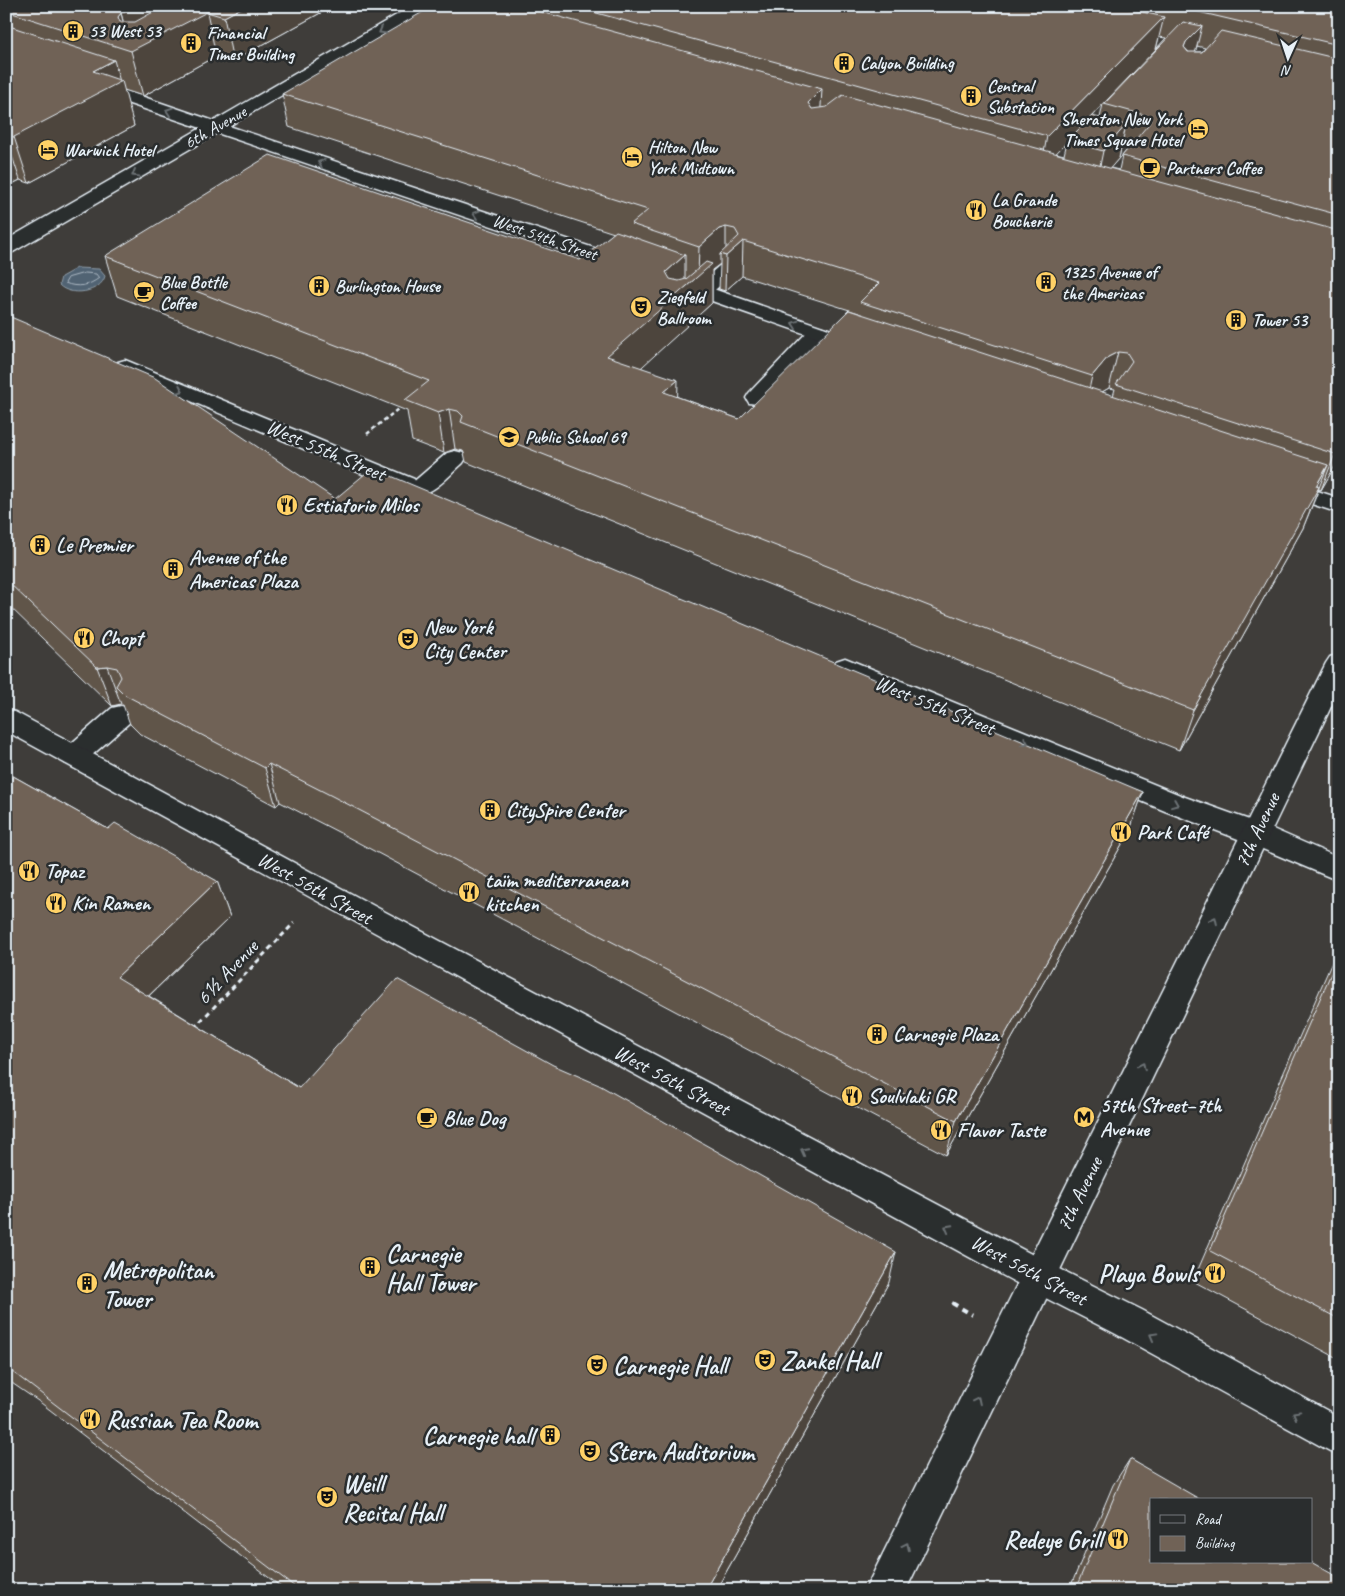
<svg xmlns="http://www.w3.org/2000/svg" width="1345" height="1596" viewBox="0 0 1345 1596" font-family="Caveat,sans-serif">
<style>
.water{fill:#516373;stroke:#8d9ca8}
.lines{fill:none;stroke-linecap:round;stroke-linejoin:round}
.shore{stroke:#acb8c3;stroke-width:1}
.lane-casing{stroke:#e8f1f8;stroke-width:3}
.street-casing{stroke:#e8f1f8;stroke-width:3}
.secondary-casing{stroke:#e8f1f8;stroke-width:3}
.path-far2{stroke:#e8f1f8;stroke-width:2.5;stroke-dasharray:4 3;stroke-linecap:butt}
.path-far1{stroke:#e8f1f8;stroke-width:3;stroke-dasharray:5 4;stroke-linecap:butt}
.path{stroke:#e8f1f8;stroke-width:4;stroke-dasharray:6 5;stroke-linecap:butt}
.lane{fill:#2a2d2e;fill-rule:evenodd}
.street{fill:#2a2d2e;fill-rule:evenodd}
.secondary{fill:#2a2d2e;fill-rule:evenodd}
.wall{fill:#60544a;stroke:#e8f1f8;fill-rule:evenodd}
.shaded-wall{fill:#4e453c;stroke:#e8f1f8}
.building{fill:#706256;stroke:#e8f1f8}
.oneway{stroke:#6c7275}
.labels{text-anchor:middle;stroke-width:5;stroke-linejoin:round;paint-order:stroke}
.far-poi-label{font-size:18px;font-weight:bold;fill:#e8f1f8;stroke:#2a2d2e;text-anchor:start}
.far-street-label{font-size:18px;fill:#e8f1f8;stroke:#2a2d2e}
.street-label{font-size:21px;fill:#e8f1f8;stroke:#2a2d2e}
.poi-label{font-size:21px;font-weight:bold;fill:#e8f1f8;stroke:#2a2d2e;text-anchor:start}
.near-poi-label{font-size:25px;font-weight:bold;fill:#e8f1f8;stroke:#2a2d2e;text-anchor:start}
</style>
<rect width="100%" height="100%" fill="#3f3d3a"/>
<filter id="ink" filterUnits="userSpaceOnUse"><feTurbulence type="fractalNoise" baseFrequency=".02" numOctaves="2"/><feDisplacementMap in="SourceGraphic" scale="10" xChannelSelector="R" yChannelSelector="G"/><feConvolveMatrix kernelMatrix="1 2 1 2 8 2 1 2 1" color-interpolation-filters="sRGB"/></filter>
<g filter="url(#ink)">
<path class="water" d="M77 268 99 269 105 276C101 293 70 297 59 285L61 277Z"/>
<g class="lines">
<path class="shore" d="M85 273 96 274 99 278C89 286 77 288 65 283L68 278Z"/>
<g class="lane-casing">
<g id="lane">
<path d="M726 264 733 266 736 270 733 274 691 311 684 313 677 311 674 307 677 303 719 266Z"/>
<path d="M818 326 825 328 828 332 825 336 765 403 757 404 749 403 746 398 749 393 811 328Z"/>
<path d="M455 451 463 453 466 458 463 463C449 475 431 499 411 494L408 489 411 484 447 453Z"/>
<path d="M121 706 130 708 134 715 130 722 83 763 74 766 65 763 61 756 65 749 112 708Z"/>
</g>
</g>
<g class="street-casing">
<g id="street">
<path d="M125 360 414 479 417 484 414 489 406 491 398 489 118 370 115 366 118 362Z"/>
<path d="M845 658 1185 797 1266 826 1339 858V881L1246 842 1165 811 836 673 832 667 836 661Z"/>
<path d="M6 710 15 712 374 906 1050 1264 1142 1310 1339 1417V1456L1116 1334 1026 1288 6 731Z"/>
</g>
</g>
<g class="secondary-casing">
<g id="secondary">
<path d="M412 6H432L429 9 229 126 633 261 636 265 633 269 626 271 619 269 217 133 13 252 6 254V240L201 128 85 89 83 85 85 81H97L214 121Z"/>
<path d="M676 276 866 342 869 346 866 350 859 352 852 350 669 286 666 282 669 278Z"/>
<path d="M1280 479 1339 498V513L1272 491 1269 486 1272 481Z"/>
<path d="M1339 654V690L906 1590H865L1326 663 1330 657Z"/>
</g>
</g>
<path class="path-far2" d="M367 434 403 405"/>
<path class="path-far1" d="M194 1028 294 923"/>
<path class="path" d="M952 1303 973 1315"/>
<use href="#lane" class="lane"/>
<use href="#street" class="street"/>
<use href="#secondary" class="secondary"/>
</g>
<g class="wall">
<path d="M6 6 324 11 233 61 216 56 143 96 124 90 134 126 29 183 20 180 6 187Z"/>
<path d="M473 6H1339V459L1321 490 1319 489 1303 528 1179 750 466 462 464 453 463 451 455 449 444 453 412 441 407 411 117 296 105 256 580 260 614 233 289 127 282 94ZM1159 37 1166 38 1156 49ZM1197 46 1205 48 1202 52H1195ZM1103 104 1100 118 1089 119ZM1067 142 1064 155 1056 153ZM1122 144 1130 146 1122 156 1119 170 1110 168 1119 158ZM718 264H720L719 289 725 291 742 276 859 313 739 419 678 397 641 367 712 303V270ZM1109 388 1115 389 1113 396 1102 392Z"/>
<path d="M6 315 335 499 1143 792 1130 830 946 1155 342 834 280 802 276 806 140 734 130 724 123 705 112 706 6 603Z"/>
<path d="M6 772 108 829 217 881 230 917 149 996 299 1088 889 1282 716 1590H285L41 1403 6 1379Z"/>
<path d="M1339 946V1359L1193 1281Z"/>
<path d="M1130 1459 1339 1590H1069L1113 1485Z"/>
</g>
<g class="shaded-wall">
<path d="M134 6H220L207 12 216 56 143 96 121 13Z"/>
<path d="M245 6H323L324 11 233 61 224 17Z"/>
<path d="M121 13 130 51 118 17Z"/>
<path d="M1164 17 1156 49 1041 169 1047 136Z"/>
<path d="M1202 26 1194 58 1184 47 1186 42Z"/>
<path d="M114 60 120 82 122 81 134 126 29 183 14 137 93 71Z"/>
<path d="M822 89 820 122 808 103Z"/>
<path d="M1126 125 1119 158 1096 185 1103 151Z"/>
<path d="M6 138 20 180 6 187Z"/>
<path d="M726 227V256L720 254V264L712 270V303L609 397 607 356 666 272 685 255V288L698 276 699 247 719 229Z"/>
<path d="M743 241 742 276 725 291 726 256Z"/>
<path d="M1118 352 1109 388 1100 393 1084 412 1092 376 1108 357Z"/>
<path d="M678 380 677 420 664 392Z"/>
<path d="M449 409 455 449 444 453 438 413Z"/>
<path d="M1339 448V459L1321 490 1335 454Z"/>
<path d="M1328 465 1303 528 1179 750 1193 710Z"/>
<path d="M107 666 121 704 112 706 97 667Z"/>
<path d="M269 764 280 802 276 806 265 768Z"/>
<path d="M1143 792 1130 830 946 1155 956 1121Z"/>
<path d="M217 881 230 917 133 1011 117 977Z"/>
<path d="M896 1252 889 1282 716 1590H705Z"/>
</g>
<g class="building">
<path d="M6 6H134L121 13 118 17 120 22H135L164 6H245L224 17 207 12 131 51 6 11Z"/>
<path d="M433 6H469L472 7 473 6H520L822 89 808 103 812 109 827 107 843 95 1339 231V448L1335 454 1116 384 1132 361 1127 353 1118 352 1108 357 1092 376 860 302 879 283 743 241 726 256 720 254 739 236 735 229 726 227 719 229 699 247 631 224 648 210 282 94Z"/>
<path d="M571 6H1117L1164 17 1047 136Z"/>
<path d="M1173 6H1339V45Z"/>
<path d="M1183 22 1202 26 1186 42 1184 47 1188 52H1202L1221 31 1339 59V215L1122 156 1152 120 1148 116 1104 104Z"/>
<path d="M6 25 114 60 93 71 122 81 14 137 6 134Z"/>
<path d="M1092 116 1126 125 1103 151 1067 141Z"/>
<path d="M270 155 580 260 616 231 685 255 666 272 670 279 679 281 686 279 706 262 712 264 607 356 678 380 664 392 739 419 849 310 1328 465 1316 486 1319 487 1193 710 461 422 463 416 458 411 449 409 438 413 405 400 429 381 105 256Z"/>
<path d="M6 315 155 378 335 499 372 468 1143 792 956 1121 332 796 269 764 265 768 125 695 116 686 121 677 117 668 107 666 97 667 6 580Z"/>
<path d="M6 772 108 829 115 823 217 881 117 977 299 1088 397 979 553 1065 599 1085 896 1252 705 1590H299L18 1376 6 1368Z"/>
<path d="M1339 955V1319L1210 1251Z"/>
<path d="M1130 1459 1201 1500H1151V1562H1311L1339 1578V1590H1075Z"/>
</g>
<defs><path id="oneway-chevron" d="M-2-3.5L2.5 0L-2 3.5" fill="none" stroke-width="1.6" stroke-linecap="round" stroke-linejoin="round" transform="scale(1.25)"/></defs>
<g class="oneway">
<use href="#oneway-chevron" transform="translate(382 31) rotate(150)"/>
<use href="#oneway-chevron" transform="translate(169 111) rotate(-161)"/>
<use href="#oneway-chevron" transform="translate(321 163) rotate(-161)"/>
<use href="#oneway-chevron" transform="translate(135 174) rotate(150)"/>
<use href="#oneway-chevron" transform="translate(476 214) rotate(-161)"/>
<use href="#oneway-chevron" transform="translate(795 324) rotate(-161)"/>
<use href="#oneway-chevron" transform="translate(180 390) rotate(23)"/>
<use href="#oneway-chevron" transform="translate(1025 742) rotate(22)"/>
<use href="#oneway-chevron" transform="translate(1175 804) rotate(22)"/>
<use href="#oneway-chevron" transform="translate(1214 920) rotate(-64)"/>
<use href="#oneway-chevron" transform="translate(1142 1066) rotate(-64)"/>
<use href="#oneway-chevron" transform="translate(804 1151) rotate(-152)"/>
<use href="#oneway-chevron" transform="translate(948 1228) rotate(-152)"/>
<use href="#oneway-chevron" transform="translate(1153 1336) rotate(-151)"/>
<use href="#oneway-chevron" transform="translate(977 1400) rotate(-64)"/>
<use href="#oneway-chevron" transform="translate(1296 1414) rotate(-151)"/>
<use href="#oneway-chevron" transform="translate(906 1546) rotate(-64)"/>
</g>
</g>
<defs>
<g id="building-disc" transform="scale(1.125)"><circle r="9.5" fill="#ffd166" stroke="#2a2d2e"/><path d="M-4-6H4V6H1V3H-1V6H-4ZM-2.5-4.3h1.7v1.8h-1.7ZM.8-4.3h1.7v1.8H.8ZM-2.5-1h1.7V.8h-1.7ZM.8-1h1.7V.8H.8Z" fill="#111"/></g>
<g id="hotel-disc" transform="scale(1.125)"><circle r="9.5" fill="#ffd166" stroke="#2a2d2e"/><path d="M-6-4.5h1.5V1H6V5H4.5V3h-9V5H-6ZM-4 0a1.8 1.8 0 1 1 3.6 0ZM.5 0V-2.5h3Q6-2.5 6 0Z" fill="#111"/></g>
<g id="cafe-disc" transform="scale(1.125)"><circle r="9.5" fill="#ffd166" stroke="#2a2d2e"/><path d="M-5.5-4.5H6V0H3Q3 3.5 0 3.5H-2.5Q-5.5 3.5-5.5 0ZM3-3.2v2h1.7v-2ZM-6 4.5H4V6H-6Z" fill="#111"/></g>
<g id="restaurant-disc" transform="scale(1.125)"><circle r="9.5" fill="#ffd166" stroke="#2a2d2e"/><path d="M-5-6h1v4h1v-4h1v4h1v-4h1v5L-1.5 .5V6h-2V.5L-5-1ZM5-6V6H3V1.5H1.5Q1.5-4 5-6Z" fill="#111"/></g>
<g id="theatre-disc" transform="scale(1.125)"><circle r="9.5" fill="#ffd166" stroke="#2a2d2e"/><path d="M-5-5.5Q0-4 5-5.5V0Q5 5 0 6Q-5 5-5 0ZM-3.3-2.5H-1v1.5H-3.3ZM1-2.5H3.3v1.5H1ZM-2.8 1Q0 5.5 2.8 1Z" fill="#111"/></g>
<g id="school-disc" transform="scale(1.125)"><circle r="9.5" fill="#ffd166" stroke="#2a2d2e"/><path d="M0-5L7-2L0 1L-7-2ZM-4 1L0 2.5L4 1V4Q0 6-4 4Z" fill="#111"/></g>
<g id="metro-disc" transform="scale(1.125)"><circle r="9.5" fill="#ffd166" stroke="#2a2d2e"/><path d="M-5.5 5V-5H-3L0 0L3-5H5.5V5H3V-.5L0 4L-3-.5V5Z" fill="#111"/></g>
</defs>
<g fill-rule="evenodd">
<use href="#building-disc" x="73" y="31"/>
<use href="#building-disc" x="191" y="43"/>
<use href="#building-disc" x="844" y="63"/>
<use href="#building-disc" x="971" y="96"/>
<use href="#hotel-disc" x="1198" y="129"/>
<use href="#hotel-disc" x="48" y="150"/>
<use href="#hotel-disc" x="632" y="157"/>
<use href="#cafe-disc" x="1150" y="168"/>
<use href="#restaurant-disc" x="976" y="210"/>
<use href="#building-disc" x="1046" y="282"/>
<use href="#building-disc" x="319" y="286"/>
<use href="#cafe-disc" x="144" y="292"/>
<use href="#theatre-disc" x="641" y="307"/>
<use href="#building-disc" x="1236" y="320"/>
<use href="#school-disc" x="509" y="437"/>
<use href="#restaurant-disc" x="287" y="505"/>
<use href="#building-disc" x="40" y="545"/>
<use href="#building-disc" x="173" y="569"/>
<use href="#restaurant-disc" x="84" y="638"/>
<use href="#theatre-disc" x="408" y="639"/>
<use href="#building-disc" x="490" y="810"/>
<use href="#restaurant-disc" x="1121" y="832"/>
<use href="#restaurant-disc" x="29" y="871"/>
<use href="#restaurant-disc" x="469" y="892"/>
<use href="#restaurant-disc" x="56" y="903"/>
<use href="#building-disc" x="877" y="1034"/>
<use href="#restaurant-disc" x="852" y="1096"/>
<use href="#metro-disc" x="1084" y="1117"/>
<use href="#cafe-disc" x="427" y="1118"/>
<use href="#restaurant-disc" x="941" y="1130"/>
<use href="#building-disc" x="370" y="1267"/>
<use href="#restaurant-disc" x="1215" y="1273"/>
<use href="#building-disc" x="87" y="1283"/>
<use href="#theatre-disc" x="765" y="1360"/>
<use href="#theatre-disc" x="597" y="1365"/>
<use href="#restaurant-disc" x="90" y="1419"/>
<use href="#building-disc" x="550" y="1435"/>
<use href="#theatre-disc" x="590" y="1451"/>
<use href="#theatre-disc" x="327" y="1497"/>
<use href="#restaurant-disc" x="1118" y="1539"/>
</g>
<g class="labels">
<g class="far-poi-label">
<text x="89" y="37">53 West 53</text>
<text x="207" y="39">Financial<tspan x="207" dy="21">Times Building</tspan></text>
<text x="860" y="69">Calyon Building</text>
<text x="987" y="92">Central<tspan x="987" dy="21">Substation</tspan></text>
<text x="1182" y="125" text-anchor="end">Sheraton New York<tspan x="1182" dy="21">Times Square Hotel</tspan></text>
<text x="648" y="153">Hilton New<tspan x="648" dy="21">York Midtown</tspan></text>
<text x="64" y="156">Warwick Hotel</text>
<text x="1166" y="174">Partners Coffee</text>
<text x="992" y="206">La Grande<tspan x="992" dy="21">Boucherie</tspan></text>
<text x="1062" y="278">1325 Avenue of<tspan x="1062" dy="21">the Americas</tspan></text>
<text x="160" y="288">Blue Bottle<tspan x="160" dy="21">Coffee</tspan></text>
<text x="335" y="292">Burlington House</text>
<text x="657" y="303">Ziegfeld<tspan x="657" dy="21">Ballroom</tspan></text>
<text x="1252" y="326">Tower 53</text>
<text x="525" y="443">Public School 69</text>
</g>
<g class="far-street-label">
<text transform="translate(215 127) rotate(-30)" y="6">6th Avenue</text>
<text transform="translate(545 237) rotate(19)" y="6">West 54th Street</text>
</g>
<g class="street-label">
<text transform="translate(326 450) rotate(23)" y="7">West 55th Street</text>
<text transform="translate(935 705) rotate(22)" y="7">West 55th Street</text>
<text transform="translate(1257 830) rotate(-65)" y="7">7th Avenue</text>
<text transform="translate(315 888) rotate(29)" y="7">West 56th Street</text>
<text transform="translate(227 972) rotate(-47)" y="7">6½ Avenue</text>
<text transform="translate(672 1080) rotate(28)" y="7">West 56th Street</text>
<text transform="translate(1079 1194) rotate(-64)" y="7">7th Avenue</text>
<text transform="translate(1029 1270) rotate(28)" y="7">West 56th Street</text>
</g>
<g class="poi-label">
<text x="303" y="512">Estiatorio Milos</text>
<text x="56" y="552">Le Premier</text>
<text x="189" y="564">Avenue of the<tspan x="189" dy="24">Americas Plaza</tspan></text>
<text x="424" y="634">New York<tspan x="424" dy="24">City Center</tspan></text>
<text x="100" y="645">Chopt</text>
<text x="506" y="817">CitySpire Center</text>
<text x="1137" y="839">Park Café</text>
<text x="45" y="878">Topaz</text>
<text x="485" y="887">taïm mediterranean<tspan x="485" dy="24">kitchen</tspan></text>
<text x="72" y="910">Kin Ramen</text>
<text x="893" y="1041">Carnegie Plaza</text>
<text x="868" y="1103">Soulvlaki GR</text>
<text x="1100" y="1112">57th Street–7th<tspan x="1100" dy="24">Avenue</tspan></text>
<text x="443" y="1125">Blue Dog</text>
<text x="957" y="1137">Flavor Taste</text>
</g>
<g class="near-poi-label">
<text x="386" y="1262">Carnegie<tspan x="386" dy="29">Hall Tower</tspan></text>
<text x="103" y="1278">Metropolitan<tspan x="103" dy="29">Tower</tspan></text>
<text x="1199" y="1282" text-anchor="end">Playa Bowls</text>
<text x="781" y="1369">Zankel Hall</text>
<text x="613" y="1374">Carnegie Hall</text>
<text x="106" y="1428">Russian Tea Room</text>
<text x="534" y="1444" text-anchor="end">Carnegie hall</text>
<text x="606" y="1460">Stern Auditorium</text>
<text x="343" y="1492">Weill<tspan x="343" dy="29">Recital Hall</tspan></text>
<text x="1102" y="1548" text-anchor="end">Redeye Grill</text>
</g>
</g>
<rect width="1345" height="1596" fill="none" stroke="#2a2d2e" stroke-width="25"/>
<rect x="12" y="12" width="1320" height="1571" fill="none" stroke="#e8f1f8" stroke-width="2" filter="url(#ink)"/>
<rect x="1150" y="1498" width="162" height="65" fill="#2a2d2e" stroke="#767b7f"/>
<rect x="1160" y="1515" width="25" height="8" fill="#2a2d2e" stroke="#767b7f"/>
<text x="1195" y="1524" font-size="15" fill="#e8f1f8">Road</text>
<rect x="1160" y="1536" width="25" height="15" fill="#706256" stroke="#767b7f"/>
<text x="1195" y="1548" font-size="15" fill="#e8f1f8">Building</text>
<g transform="translate(1288 58) rotate(183)" stroke="#2a2d2e" stroke-width="4" paint-order="stroke">
<path d="M0-4L9 19L0 12L-9 19Z" fill="#e8f1f8"/>
<text y="-8" font-size="14" font-weight="bold" text-anchor="middle" fill="#e8f1f8">N</text>
</g>
</svg>
